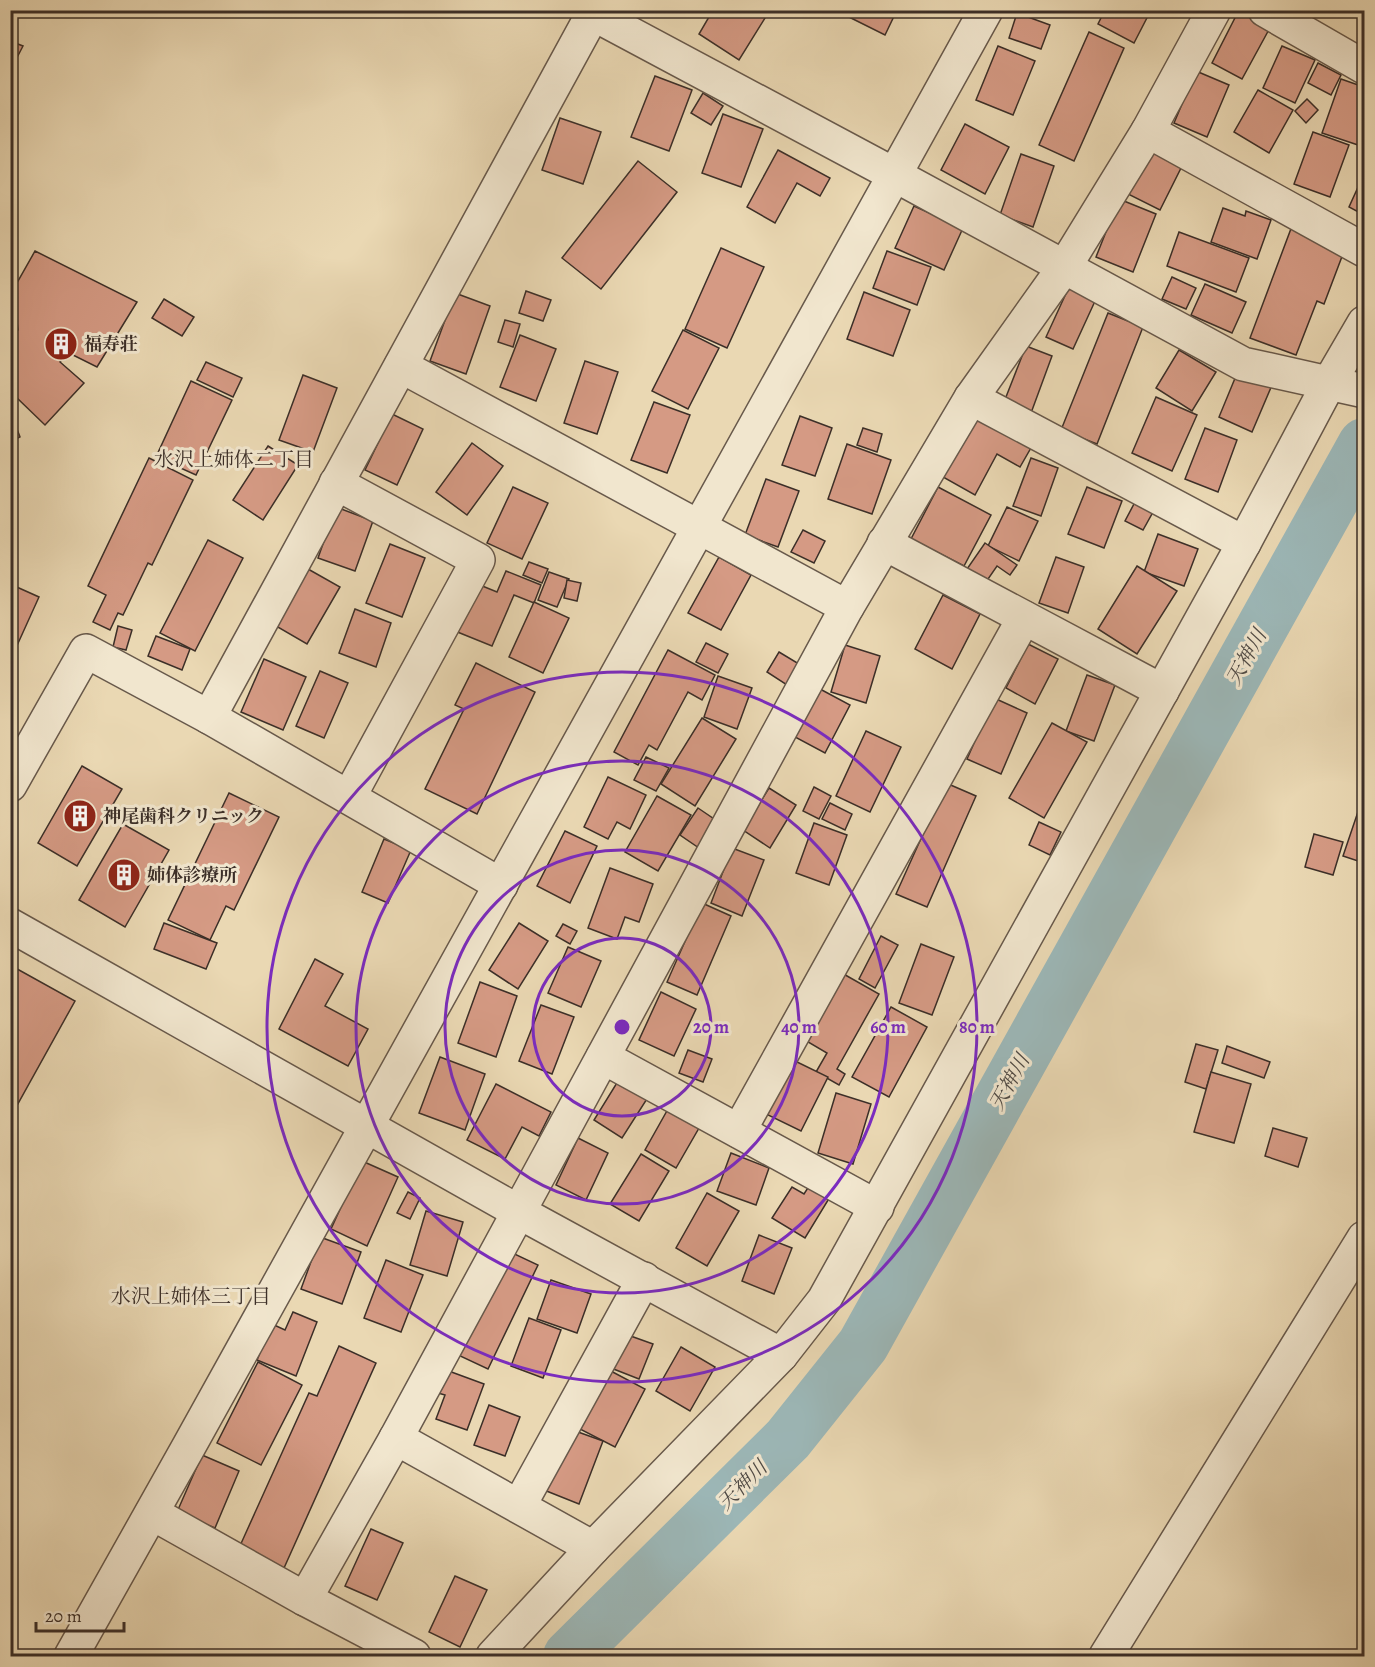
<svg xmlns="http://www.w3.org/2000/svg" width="1375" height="1667" viewBox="0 0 1375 1667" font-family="Alegreya,'Noto Serif JP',serif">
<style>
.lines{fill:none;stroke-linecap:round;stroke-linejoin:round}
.river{stroke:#9cb7b7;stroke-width:52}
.building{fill:#d59a84;stroke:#3c2f28;stroke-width:1.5}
.minor-casing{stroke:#68594b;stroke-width:36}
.minor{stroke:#f1e6ce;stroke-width:33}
.ring{fill:none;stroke:#7b2cbf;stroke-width:3}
.labels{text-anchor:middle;stroke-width:6;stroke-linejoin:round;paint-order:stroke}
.poi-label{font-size:18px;font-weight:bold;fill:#3c2f28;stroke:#f1e6ce;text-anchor:start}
.neighbourhood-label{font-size:20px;fill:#3c2f28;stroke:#f1e6ce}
.water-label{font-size:20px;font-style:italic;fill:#4f4a45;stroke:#f1e6ce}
.centre{fill:#7b2cbf;stroke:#f1e6ce;stroke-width:3}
.ring-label{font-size:18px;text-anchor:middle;font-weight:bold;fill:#7b2cbf;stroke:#f1e6ce;stroke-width:6;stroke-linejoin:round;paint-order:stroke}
</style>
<rect width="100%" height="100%" fill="#ead8b3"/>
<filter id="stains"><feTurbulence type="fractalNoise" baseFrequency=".00333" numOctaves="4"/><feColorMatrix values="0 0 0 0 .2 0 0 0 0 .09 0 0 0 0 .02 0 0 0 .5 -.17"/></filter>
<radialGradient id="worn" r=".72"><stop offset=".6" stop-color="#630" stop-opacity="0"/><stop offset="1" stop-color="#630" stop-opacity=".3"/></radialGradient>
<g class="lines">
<path class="river" d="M569 1656 788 1439 863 1345 1364 444"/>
</g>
<g class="building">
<path d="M713 10H770L739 60 699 34Z"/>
<path d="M849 10H897L885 35 847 16Z"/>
<path d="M1105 10H1151L1134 43 1098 24Z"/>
<path d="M1239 10H1246L1272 24 1242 79 1212 63Z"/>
<path d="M1335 10H1364L1361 19Z"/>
<path d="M1017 13 1050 25 1041 49 1009 38Z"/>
<path d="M1089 32 1124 48 1074 161 1039 145Z"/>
<path d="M10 41 23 46 10 71Z"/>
<path d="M998 46 1035 61 1013 115 976 100Z"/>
<path d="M1282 46 1315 60 1295 103 1263 88Z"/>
<path d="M1318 63 1341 75 1331 95 1308 83Z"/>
<path d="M1196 71 1229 85 1207 137 1174 123Z"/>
<path d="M655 76 692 90 669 151 631 137Z"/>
<path d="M1341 79 1364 87V135L1361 146 1322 133Z"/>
<path d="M1258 90 1293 110 1269 153 1234 132Z"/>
<path d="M703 93 723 106 711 125 691 113Z"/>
<path d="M1307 99 1318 110 1306 123 1295 111Z"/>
<path d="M723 114 763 129 741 187 702 173Z"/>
<path d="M560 118 601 132 583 184 542 170Z"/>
<path d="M965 124 1009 147 985 194 941 170Z"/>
<path d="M1313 132 1349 145 1330 197 1294 184Z"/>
<path d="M1152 148 1183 164 1160 210 1128 194Z"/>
<path d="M778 150 830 178 820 196 797 183 775 223 747 207Z"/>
<path d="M1021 154 1054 166 1033 227 1000 215Z"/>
<path d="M638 161 677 192 601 289 562 258Z"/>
<path d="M1364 174V215L1349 207Z"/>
<path d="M1119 199 1156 214 1133 272 1096 257Z"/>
<path d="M914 206 963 228 944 270 895 248Z"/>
<path d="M1223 208 1245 216 1246 211 1271 220 1257 259 1211 242Z"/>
<path d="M1292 226 1346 246 1324 304 1317 301 1296 355 1250 338Z"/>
<path d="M1179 232 1249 258 1236 292 1167 266Z"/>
<path d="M721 248 764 267 727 348 685 329Z"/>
<path d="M35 251 137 302 97 367 67 352 60 362 84 383 45 425 17 398 10 403V336L18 330 13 290Z"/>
<path d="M887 251 931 267 917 305 873 288Z"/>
<path d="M1172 277 1196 288 1186 309 1162 299Z"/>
<path d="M1205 284 1246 302 1232 333 1191 315Z"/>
<path d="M1069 287 1096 299 1073 349 1046 337Z"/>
<path d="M526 291 551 300 543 321 519 313Z"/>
<path d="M864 292 910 310 893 356 847 339Z"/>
<path d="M455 293 490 306 466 374 430 361Z"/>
<path d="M164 299 194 317 182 336 152 318Z"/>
<path d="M1108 313 1143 327 1097 444 1061 430Z"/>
<path d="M505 320 520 324 513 347 498 342Z"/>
<path d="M683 330 719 348 688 409 652 391Z"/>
<path d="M520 335 556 349 536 401 500 387Z"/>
<path d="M1026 346 1052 356 1031 413 1004 402Z"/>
<path d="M1179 350 1216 372 1192 411 1156 388Z"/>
<path d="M585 361 618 372 597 434 564 423Z"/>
<path d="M206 362 242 378 233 397 197 380Z"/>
<path d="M1238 371 1272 385 1252 432 1219 417Z"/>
<path d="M303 375 337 388 313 452 279 440Z"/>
<path d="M191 381 232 400 196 475 156 457Z"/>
<path d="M1156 397 1197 415 1172 471 1132 453Z"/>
<path d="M654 402 690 415 667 473 631 460Z"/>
<path d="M10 411 20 437 10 442Z"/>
<path d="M392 414 423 429 397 485 365 470Z"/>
<path d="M977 415 1032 446 1020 467 997 454 975 495 943 477Z"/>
<path d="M800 416 832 428 815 476 782 465Z"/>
<path d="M863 428 882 434 877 452 857 445Z"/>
<path d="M1205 428 1237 440 1218 492 1185 479Z"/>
<path d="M472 443 503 466 467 515 436 492Z"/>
<path d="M847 444 891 460 872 514 828 499Z"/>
<path d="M268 446 298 465 263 520 233 500Z"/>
<path d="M149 458 193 480 152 565 148 563 123 615 118 613 110 630 93 622 106 595 88 586Z"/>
<path d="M1031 458 1058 468 1041 516 1013 506Z"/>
<path d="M766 479 799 491 778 547 745 535Z"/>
<path d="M513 487 548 503 522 559 487 543Z"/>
<path d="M938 487 991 515 964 566 911 539Z"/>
<path d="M1087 487 1122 501 1104 548 1068 534Z"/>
<path d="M1135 502 1153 512 1143 530 1125 521Z"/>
<path d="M336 507 373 521 355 571 318 558Z"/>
<path d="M1007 507 1038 521 1019 561 988 546Z"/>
<path d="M803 530 825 541 814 563 791 552Z"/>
<path d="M1158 534 1198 549 1184 586 1144 572Z"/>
<path d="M208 540 243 558 195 651 160 633Z"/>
<path d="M985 543 1017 565 1010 575 997 566 986 582 967 569Z"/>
<path d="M390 544 425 558 402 617 366 603Z"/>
<path d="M719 557 751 575 721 630 688 613Z"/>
<path d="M1056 557 1084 567 1068 613 1039 603Z"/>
<path d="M529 562 548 569 542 583 523 575Z"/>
<path d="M1137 566 1177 591 1137 654 1098 629Z"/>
<path d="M308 569 340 587 307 644 276 626Z"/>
<path d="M506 571 541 585 534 603 514 595 492 646 455 631 475 583 497 592Z"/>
<path d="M549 572 569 579 557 607 538 600Z"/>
<path d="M567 580 581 583 577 601 564 598Z"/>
<path d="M10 584 39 597 10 661Z"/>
<path d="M943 595 980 614 952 669 915 649Z"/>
<path d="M534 602 569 618 543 673 509 657Z"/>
<path d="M355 609 391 623 376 667 339 653Z"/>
<path d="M118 626 132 630 126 650 113 647Z"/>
<path d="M156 636 190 649 182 670 148 656Z"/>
<path d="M706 643 728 654 718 673 696 662Z"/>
<path d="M1028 644 1058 659 1035 704 1006 688Z"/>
<path d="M845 645 880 656 866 703 831 692Z"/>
<path d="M668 650 715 675 702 700 688 692 657 750 649 745 638 765 614 752Z"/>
<path d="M779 652 799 664 787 685 767 672Z"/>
<path d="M264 659 306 677 283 730 241 712Z"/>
<path d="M476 663 535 692 477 814 425 789 464 709 455 705Z"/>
<path d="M320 671 348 683 324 738 296 726Z"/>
<path d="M1087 675 1115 685 1094 741 1066 731Z"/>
<path d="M718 676 752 688 737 729 704 717Z"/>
<path d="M820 689 850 705 825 753 795 737Z"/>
<path d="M994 698 1027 713 1001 774 967 759Z"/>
<path d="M702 718 736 739 695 806 661 784Z"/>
<path d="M1052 723 1087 742 1044 818 1009 798Z"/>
<path d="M866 731 901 747 870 812 836 796Z"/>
<path d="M646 757 669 768 656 791 634 780Z"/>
<path d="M82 766 122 789 77 866 38 843Z"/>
<path d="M608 777 646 795 630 829 617 822 608 839 584 827Z"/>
<path d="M946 783 976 796 927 907 896 894Z"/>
<path d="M814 787 831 796 819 819 803 811Z"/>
<path d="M769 788 796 805 770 848 743 830Z"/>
<path d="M229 793 279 817 234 910 226 906 210 940 168 920Z"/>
<path d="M1364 794V863L1343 856Z"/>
<path d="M657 796 691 815 658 871 625 852Z"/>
<path d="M830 803 852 814 845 830 822 819Z"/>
<path d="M698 808 717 821 699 848 680 835Z"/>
<path d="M1039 822 1061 832 1050 855 1029 845Z"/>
<path d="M814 823 847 835 829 885 796 873Z"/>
<path d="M123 824 169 850 125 927 79 900Z"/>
<path d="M565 831 597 846 570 903 537 886Z"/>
<path d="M1314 834 1343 842 1333 875 1305 867Z"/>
<path d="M384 839 411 850 388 903 362 892Z"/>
<path d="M732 848 764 860 742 916 711 903Z"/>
<path d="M610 868 653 884 639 922 625 917 617 939 588 928Z"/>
<path d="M702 903 731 916 697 995 667 982Z"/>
<path d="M164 923 217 943 206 969 154 949Z"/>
<path d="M519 923 548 941 518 989 489 970Z"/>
<path d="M563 924 577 931 570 944 556 936Z"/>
<path d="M881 936 898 945 875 988 859 979Z"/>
<path d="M921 944 954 957 932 1015 899 1003Z"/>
<path d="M568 947 601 961 581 1007 548 993Z"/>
<path d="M315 959 343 974 325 1006 368 1029 348 1066 279 1029Z"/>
<path d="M10 965 75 1001 10 1118Z"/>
<path d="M840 972 879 994 837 1069 845 1074 839 1085 816 1072 827 1053 803 1039Z"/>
<path d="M480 982 517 996 496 1057 458 1043Z"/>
<path d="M661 992 696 1009 674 1056 639 1040Z"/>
<path d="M541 1005 574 1017 552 1074 519 1061Z"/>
<path d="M891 1007 927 1027 889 1097 852 1077Z"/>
<path d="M1196 1044 1218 1050 1206 1089 1185 1082Z"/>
<path d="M1227 1046 1270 1062 1264 1078 1222 1063Z"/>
<path d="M688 1050 712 1059 703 1082 679 1073Z"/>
<path d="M440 1057 485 1074 465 1130 419 1113Z"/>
<path d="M793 1060 828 1077 801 1131 766 1114Z"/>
<path d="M1211 1072 1251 1084 1234 1143 1194 1132Z"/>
<path d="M623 1073 652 1091 622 1138 594 1120Z"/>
<path d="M496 1084 551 1112 539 1136 522 1127 505 1159 467 1140Z"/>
<path d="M836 1093 871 1104 853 1164 818 1153Z"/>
<path d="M668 1109 699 1128 676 1168 645 1150Z"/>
<path d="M1273 1128 1307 1138 1298 1167 1265 1156Z"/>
<path d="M578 1138 608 1153 586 1200 556 1185Z"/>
<path d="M731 1153 769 1168 756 1205 717 1191Z"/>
<path d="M641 1154 669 1171 639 1221 610 1204Z"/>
<path d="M362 1161 398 1177 367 1246 331 1229Z"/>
<path d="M813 1180 833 1192 805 1238 772 1218 792 1187 804 1194Z"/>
<path d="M408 1192 420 1198 410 1219 397 1213Z"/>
<path d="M707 1193 739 1211 707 1266 676 1248Z"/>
<path d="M426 1211 463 1222 447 1276 410 1265Z"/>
<path d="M759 1235 792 1248 774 1294 742 1281Z"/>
<path d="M320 1237 361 1252 342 1304 301 1289Z"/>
<path d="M508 1251 538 1265 488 1369 458 1355Z"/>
<path d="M386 1260 423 1275 401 1332 364 1318Z"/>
<path d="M551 1280 591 1294 577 1333 537 1319Z"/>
<path d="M293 1312 317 1322 296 1376 257 1360 272 1324 285 1330Z"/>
<path d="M529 1318 561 1330 543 1378 511 1366Z"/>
<path d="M625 1334 653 1344 639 1379 611 1368Z"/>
<path d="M339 1346 376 1363 284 1568 239 1548 309 1393 317 1396Z"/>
<path d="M681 1347 715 1367 690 1411 656 1391Z"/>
<path d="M258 1362 302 1385 261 1465 217 1443Z"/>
<path d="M607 1369 645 1389 615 1447 576 1427Z"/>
<path d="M446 1370 484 1384 467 1430 436 1419 445 1395 438 1393Z"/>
<path d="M489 1405 520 1417 505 1456 474 1445Z"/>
<path d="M567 1428 603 1441 579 1504 544 1490Z"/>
<path d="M202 1455 239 1471 215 1528 177 1512Z"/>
<path d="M371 1529 403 1543 377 1600 345 1586Z"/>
<path d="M455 1576 487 1590 460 1647 429 1632Z"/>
</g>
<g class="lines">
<g class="minor-casing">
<g id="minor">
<path d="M586 10 893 174 1243 364 1364 391"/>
<path d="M1265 10 1364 67"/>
<path d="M1148 131 1364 250"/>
<path d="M401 366 847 607"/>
<path d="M971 398 1244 543"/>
<path d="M336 483 478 560 349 797"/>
<path d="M884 543 1162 691"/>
<path d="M209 717 595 10"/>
<path d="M10 785 86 651 209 717 501 885"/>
<path d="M10 925 519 1212 781 1355"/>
<path d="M603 1057 877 1207"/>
<path d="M739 1131 1024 618"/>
<path d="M396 1438 593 1548"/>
<path d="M519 1506 644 1279"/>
<path d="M152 1513 305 1599 414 1656"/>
<path d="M305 1599 396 1438 847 607 971 398 1065 266 1148 131 1214 10"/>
<path d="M71 1656C380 1110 676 557 986 10"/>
<path d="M493 1656 593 1548 781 1355 824 1300 1244 543 1329 383 1364 323"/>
<path d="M1106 1656 1364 1238"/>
</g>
</g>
<use href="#minor" class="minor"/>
</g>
<g class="ring">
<circle cx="622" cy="1027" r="89"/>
<circle cx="622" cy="1027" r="177"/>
<circle cx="622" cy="1027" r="266"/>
<circle cx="622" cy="1027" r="355"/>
</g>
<defs>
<g id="building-disc" transform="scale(1.725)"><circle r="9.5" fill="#8f2418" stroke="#f1e6ce"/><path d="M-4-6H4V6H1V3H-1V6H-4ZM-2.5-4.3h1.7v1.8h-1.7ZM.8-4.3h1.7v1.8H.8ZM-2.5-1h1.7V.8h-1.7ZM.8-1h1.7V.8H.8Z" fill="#fff"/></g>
</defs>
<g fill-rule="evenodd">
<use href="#building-disc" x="61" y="344"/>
<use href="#building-disc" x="80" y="816"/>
<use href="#building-disc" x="124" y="875"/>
</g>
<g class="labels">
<g class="poi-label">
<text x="84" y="350">福寿荘</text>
<text x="103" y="822">神尾歯科クリニック</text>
<text x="147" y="881">姉体診療所</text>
</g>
<g class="neighbourhood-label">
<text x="234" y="466">水沢上姉体二丁目</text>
<text x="191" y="1303">水沢上姉体三丁目</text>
</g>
<g class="water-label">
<text transform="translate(1246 657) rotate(-61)" y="7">天神川</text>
<text transform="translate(1009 1082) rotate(-61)" y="7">天神川</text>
<text transform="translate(742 1485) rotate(-45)" y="7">天神川</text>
</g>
</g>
<circle cx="622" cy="1027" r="9" class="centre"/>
<g class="ring-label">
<text x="711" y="1033">20 m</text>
<text x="799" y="1033">40 m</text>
<text x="888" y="1033">60 m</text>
<text x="977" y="1033">80 m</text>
</g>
<rect width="1375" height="1667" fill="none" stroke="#ead8b3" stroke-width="36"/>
<rect x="12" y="12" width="1351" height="1643" fill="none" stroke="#3c2f28" stroke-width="3"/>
<rect x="18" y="18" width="1339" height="1631" fill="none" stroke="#3c2f28" stroke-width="1.5"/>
<path d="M36 1622v9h88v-9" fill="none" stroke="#3c2f28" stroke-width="3"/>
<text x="45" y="1622" font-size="18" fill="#3c2f28" stroke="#f1e6ce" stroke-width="4.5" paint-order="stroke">20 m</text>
<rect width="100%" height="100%" filter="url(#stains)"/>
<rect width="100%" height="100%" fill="url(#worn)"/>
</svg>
